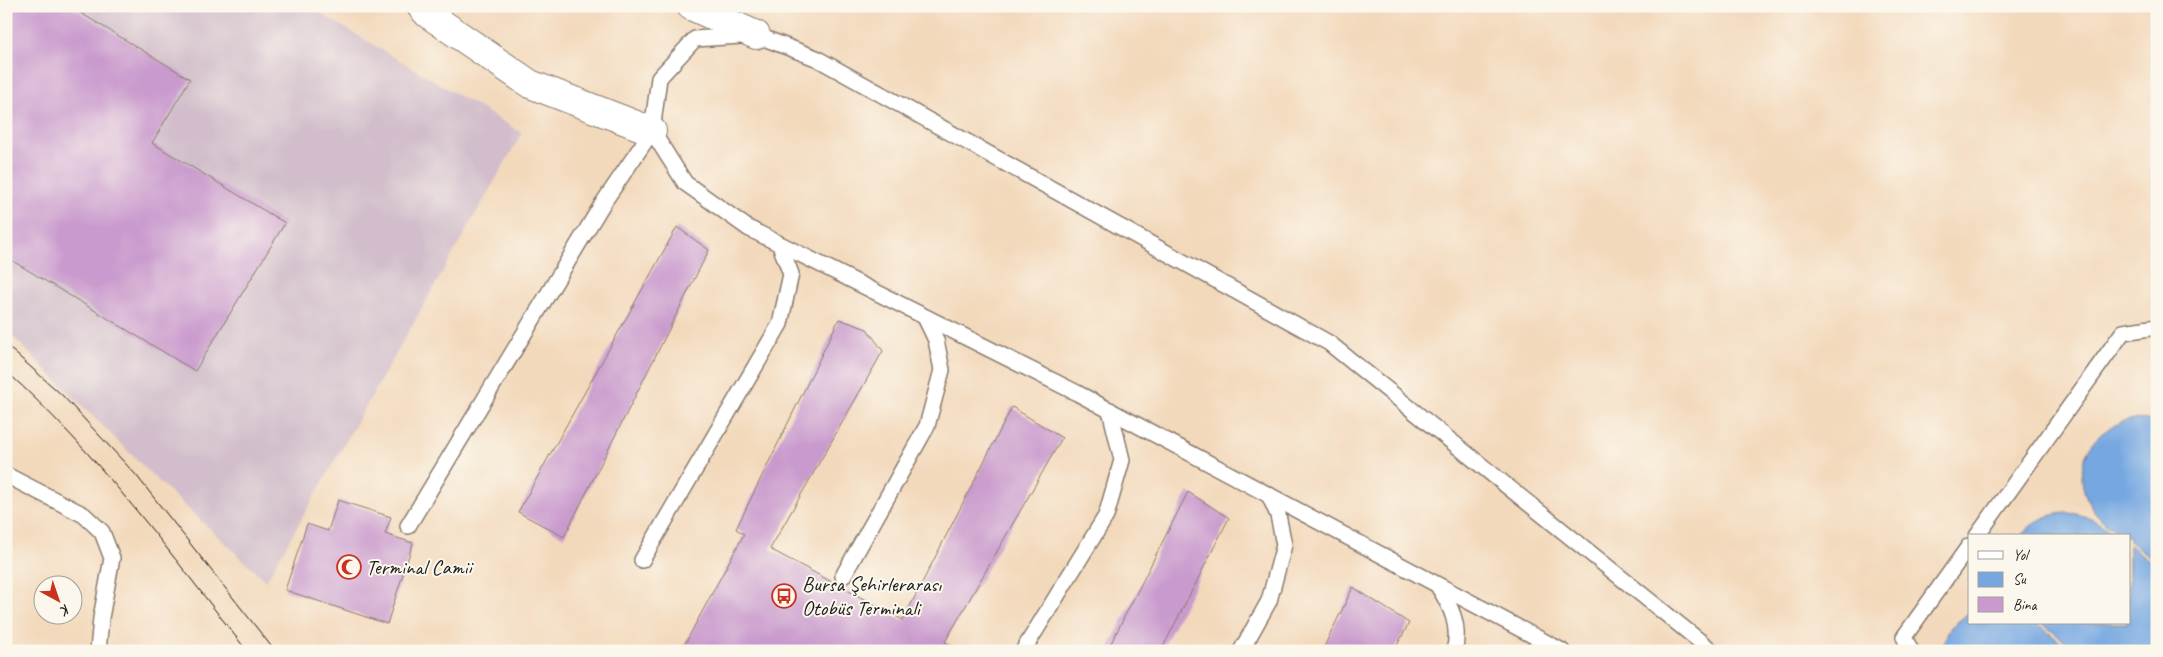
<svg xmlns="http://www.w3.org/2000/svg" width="2163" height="657" viewBox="0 0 2163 657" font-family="Caveat,sans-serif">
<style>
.industrial{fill:#d1bdcb}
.water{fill:#76a7e1;stroke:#49627e}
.building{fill:#c99acd}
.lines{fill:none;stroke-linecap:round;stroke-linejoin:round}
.service-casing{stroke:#887a6c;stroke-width:18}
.minor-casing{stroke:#887a6c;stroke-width:30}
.service{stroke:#fff;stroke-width:15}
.minor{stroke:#fff;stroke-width:28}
.tram{stroke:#1c1c1c;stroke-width:1}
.labels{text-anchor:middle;stroke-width:4;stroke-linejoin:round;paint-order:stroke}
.poi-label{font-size:21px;fill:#1c1c1c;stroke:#fbf7ec;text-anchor:start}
</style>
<rect width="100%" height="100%" fill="#fbf7ec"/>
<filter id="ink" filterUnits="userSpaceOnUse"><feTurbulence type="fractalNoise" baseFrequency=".02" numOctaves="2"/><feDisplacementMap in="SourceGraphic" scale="10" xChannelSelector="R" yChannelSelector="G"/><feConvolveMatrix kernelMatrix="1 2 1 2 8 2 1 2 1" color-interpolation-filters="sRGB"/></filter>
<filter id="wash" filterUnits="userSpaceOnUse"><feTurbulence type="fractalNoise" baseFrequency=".0096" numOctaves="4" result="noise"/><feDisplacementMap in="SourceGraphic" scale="20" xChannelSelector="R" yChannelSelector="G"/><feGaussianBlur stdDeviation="1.12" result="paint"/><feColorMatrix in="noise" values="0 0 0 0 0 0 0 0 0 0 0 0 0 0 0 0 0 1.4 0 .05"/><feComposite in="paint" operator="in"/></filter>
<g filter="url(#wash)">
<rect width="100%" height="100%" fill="#f3d9bc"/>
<path class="industrial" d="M6 6H308L522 133 266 581 155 478 6 330Z"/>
<g class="water">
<path d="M2134 419 2157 421V562L2129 541V536C2121 536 2116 531 2109 526 2064 491 2077 430 2134 419Z"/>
<path d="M2068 513C2088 514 2101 524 2117 536H2021C2033 521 2049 513 2068 513Z"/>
<path d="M2129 545 2157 566V651H2078L2041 623H2129Z"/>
<path d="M1969 613V623H2036L2072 651H1939L1951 627Z"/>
</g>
<g id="blocks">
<g class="building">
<path d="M6 6H69L190 79 152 143 285 223 195 371 6 257Z"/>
<path d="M677 227 709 250 564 537 518 512Z"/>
<path d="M839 319 867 329 883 351 770 549 890 613 903 620 1012 407 1062 438 945 642 961 651H681L744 534 736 529Z"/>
<path d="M1188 492 1229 518 1161 651H1107Z"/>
<path d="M338 500 391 517 385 534 413 543 387 624 285 590 307 524 328 531Z"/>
<path d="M1353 587 1409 623 1394 651H1322Z"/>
</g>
</g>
</g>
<g filter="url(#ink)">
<use href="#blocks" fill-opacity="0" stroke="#887a6c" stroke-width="1"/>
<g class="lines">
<g class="service-casing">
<g id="service">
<path d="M6 475 84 515 102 532 112 558 101 618 98 651"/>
<path d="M408 526 603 203 652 131"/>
<path d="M1977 536 2123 332 2157 327"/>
<path d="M642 560 780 324 791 274 780 245"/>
<path d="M843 576 927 426 942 370 936 340 925 317"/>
<path d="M1438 586C1451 606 1461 627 1454 651"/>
<path d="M1023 651 1106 516 1122 460 1110 410"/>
<path d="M1241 651 1269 601 1284 545 1278 515 1269 495"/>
<path d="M1562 651 1077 393 748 228 685 183 652 131 659 78 695 39 756 35 816 58 1329 343 1712 651"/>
<path d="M1911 651 1904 637 1969 546"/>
</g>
</g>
<g class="minor-casing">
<g id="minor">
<path d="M421 6 428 14 530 84 652 131"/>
<path d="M691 6 756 35"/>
</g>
</g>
<use href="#service" class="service"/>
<use href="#minor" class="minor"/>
<g class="tram">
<path d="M6 345 62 395 136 475 275 651"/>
<path d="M6 371C98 454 171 554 247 651"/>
</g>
</g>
</g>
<defs>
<g id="mosque-ring" transform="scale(1.25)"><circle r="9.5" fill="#fbf7ec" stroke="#c8321e" stroke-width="1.5"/><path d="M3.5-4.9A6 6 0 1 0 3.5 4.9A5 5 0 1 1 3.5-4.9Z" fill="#c8321e"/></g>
<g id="bus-ring" transform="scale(1.25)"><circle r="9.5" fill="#fbf7ec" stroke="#c8321e" stroke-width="1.5"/><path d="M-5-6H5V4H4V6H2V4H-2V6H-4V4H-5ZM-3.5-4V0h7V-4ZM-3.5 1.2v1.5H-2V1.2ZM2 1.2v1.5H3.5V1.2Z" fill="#c8321e"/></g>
</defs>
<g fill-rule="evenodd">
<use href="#mosque-ring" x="349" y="567"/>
<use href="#bus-ring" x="784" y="596"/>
</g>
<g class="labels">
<g class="poi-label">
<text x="366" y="574">Terminal Camii</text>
<text x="802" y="591">Bursa Şehirlerarası<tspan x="802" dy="24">Otobüs Terminali</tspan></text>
</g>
</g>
<rect width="2163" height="657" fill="none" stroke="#fbf7ec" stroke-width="25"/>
<rect x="1968" y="534" width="162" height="90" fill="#fbf7ec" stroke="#a29f99"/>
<rect x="1978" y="551" width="25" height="8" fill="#ffffff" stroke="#a29f99"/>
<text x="2013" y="560" font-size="15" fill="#1c1c1c">Yol</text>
<rect x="1978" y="572" width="25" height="15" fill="#76a7e1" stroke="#a29f99"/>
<text x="2013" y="584" font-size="15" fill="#1c1c1c">Su</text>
<rect x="1978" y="597" width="25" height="15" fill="#c99acd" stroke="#a29f99"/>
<text x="2013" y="610" font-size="15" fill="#1c1c1c">Bina</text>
<g transform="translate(58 600) rotate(140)"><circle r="24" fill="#fbf7ec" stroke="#a29f99"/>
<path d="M0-4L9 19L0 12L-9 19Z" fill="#c8321e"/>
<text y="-8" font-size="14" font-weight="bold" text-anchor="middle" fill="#1c1c1c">K</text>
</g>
</svg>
